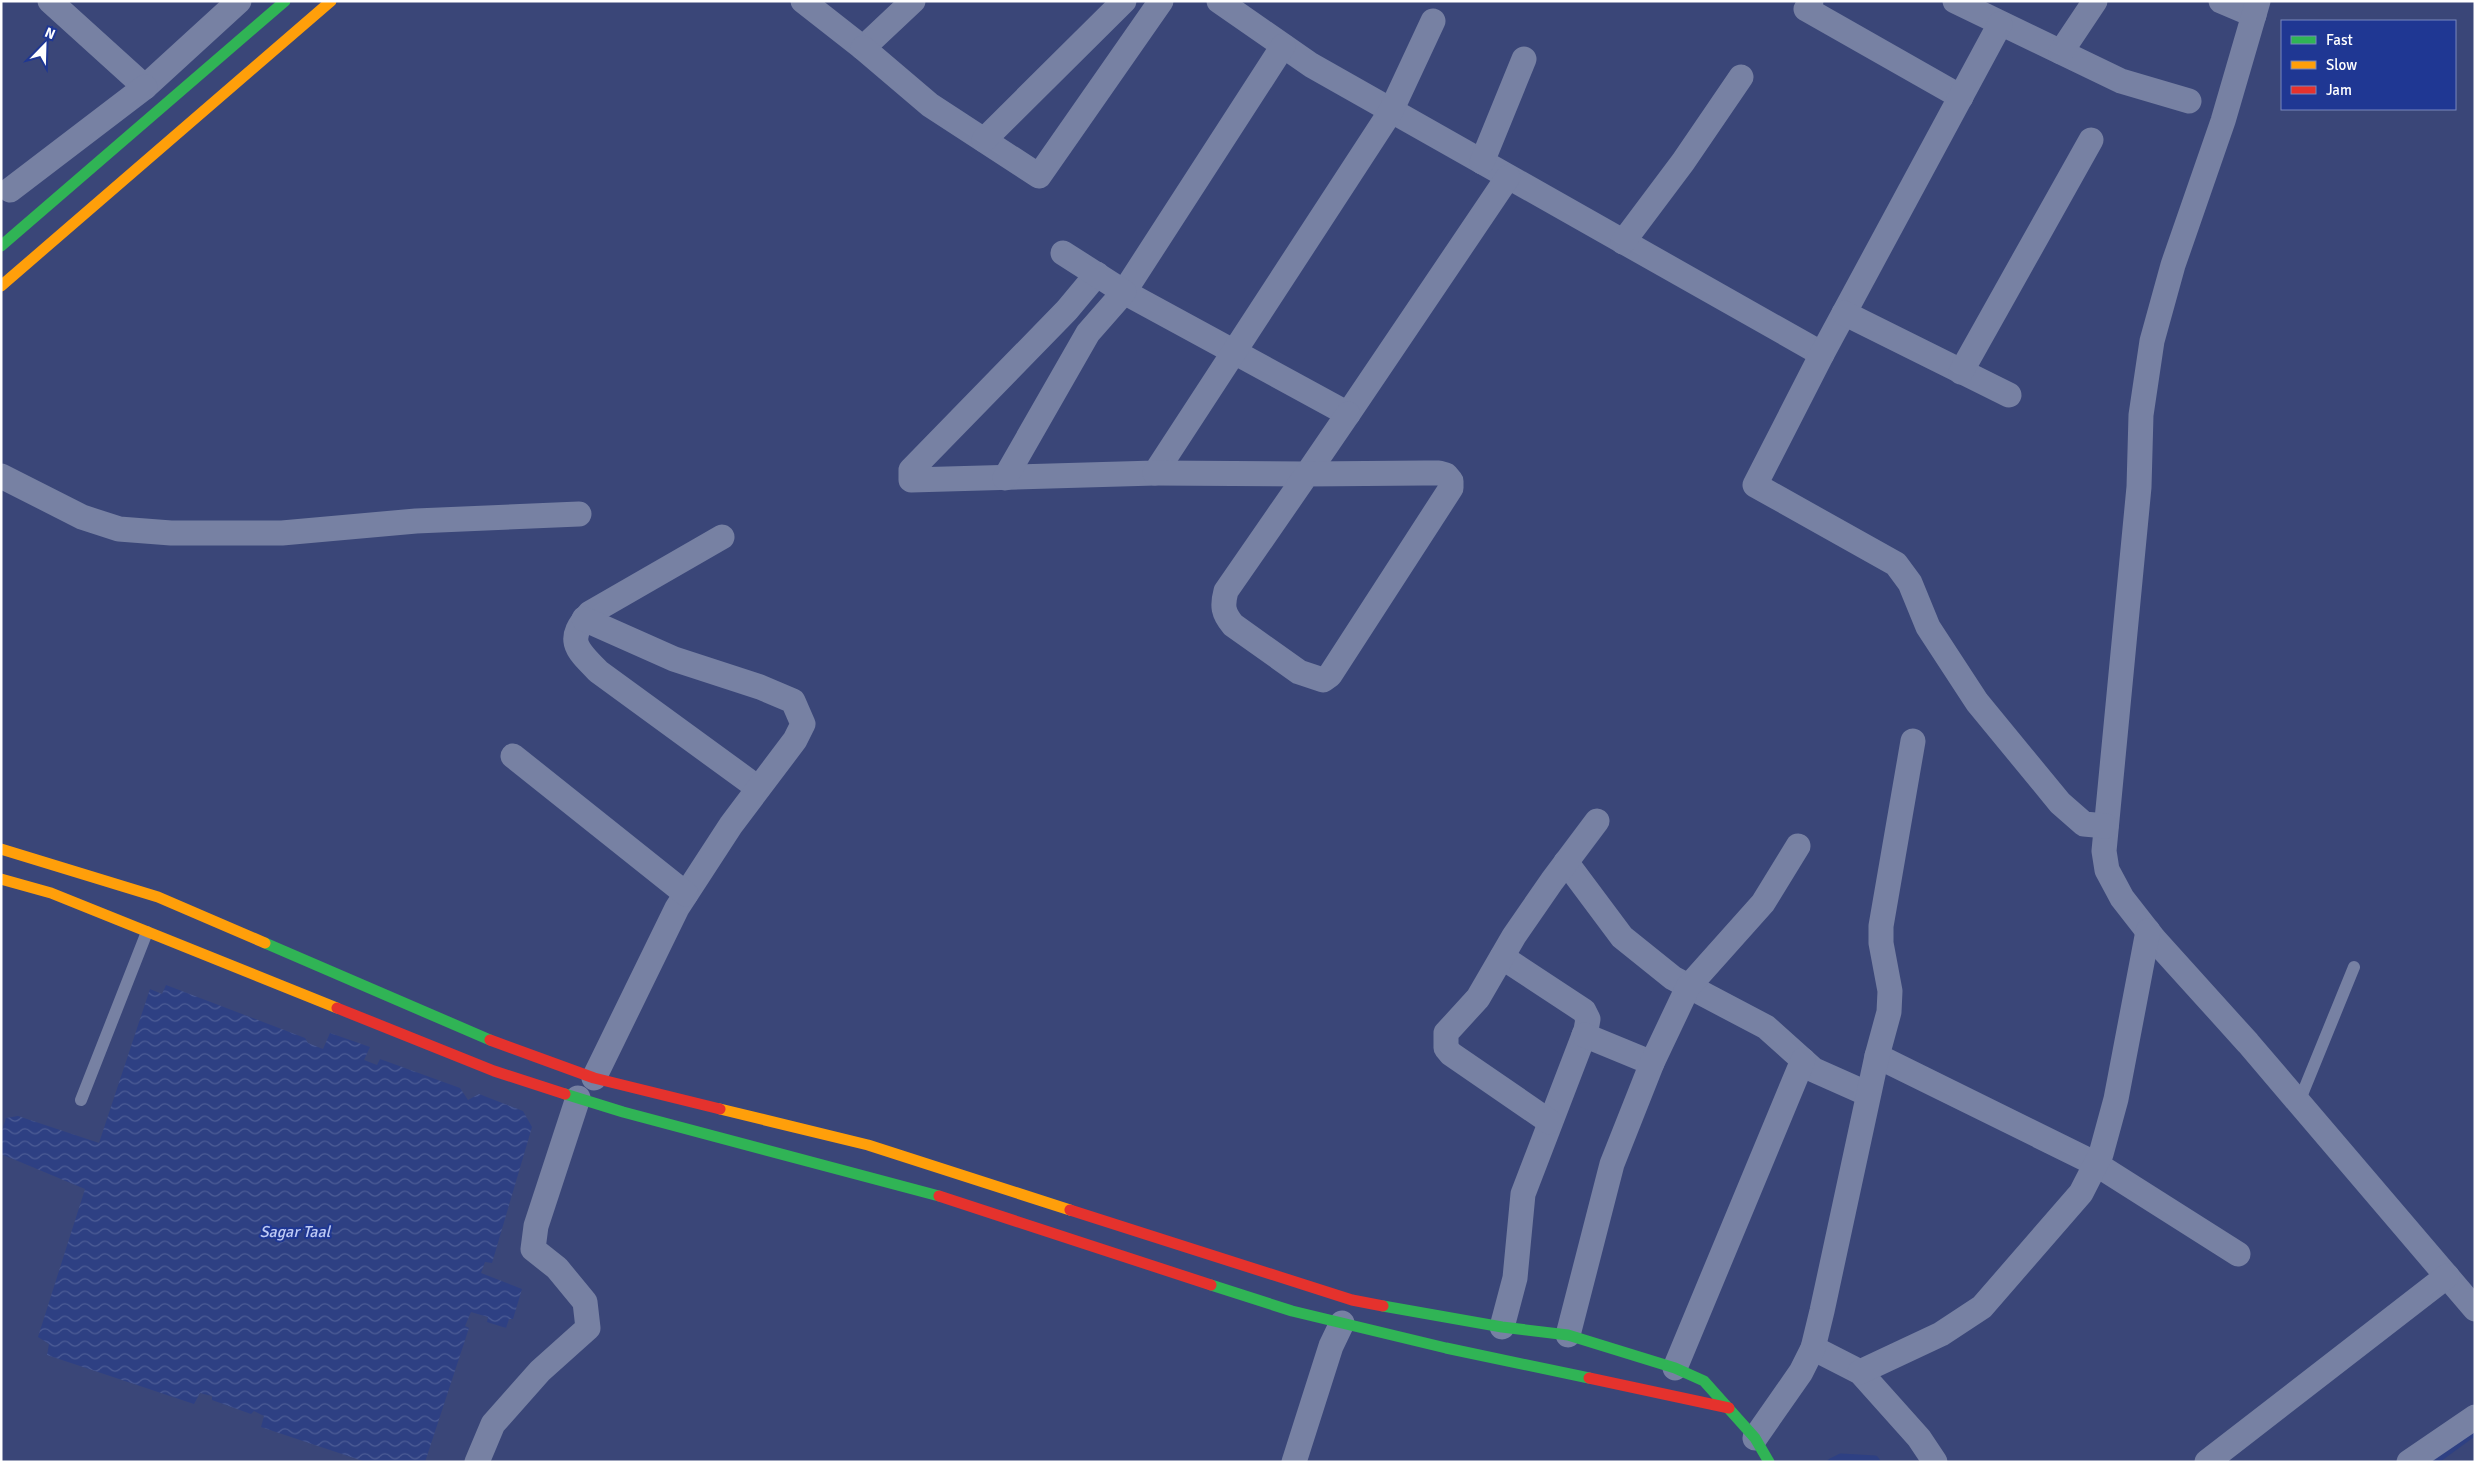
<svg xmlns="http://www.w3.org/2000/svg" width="2476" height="1463" viewBox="0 0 2476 1463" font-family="Signika,sans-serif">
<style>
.water{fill:url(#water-waves)}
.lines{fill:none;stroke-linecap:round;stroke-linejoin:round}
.stream{stroke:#2e4083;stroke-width:7}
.lane{stroke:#7781a3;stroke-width:12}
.street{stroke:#7781a3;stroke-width:25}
.fast{stroke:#30b455;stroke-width:11}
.slow{stroke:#ff9f0a;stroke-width:11}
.jam{stroke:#e5322d;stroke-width:11}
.labels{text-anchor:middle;stroke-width:4;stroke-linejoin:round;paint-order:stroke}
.water-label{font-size:16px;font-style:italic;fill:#becaf5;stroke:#1f3793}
</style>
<defs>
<pattern id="water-waves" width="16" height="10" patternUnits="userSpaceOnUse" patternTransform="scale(1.25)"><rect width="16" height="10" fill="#2e4083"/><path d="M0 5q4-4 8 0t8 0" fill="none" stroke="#4d5d96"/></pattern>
</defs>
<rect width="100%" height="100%" fill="#3a4678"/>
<path class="water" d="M166 985 305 1038 308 1043 323 1049 330 1033 370 1047 364 1060 377 1065 380 1059 460 1088 468 1100 479 1094 523 1111 532 1127 492 1263 485 1262 481 1273 522 1289 513 1319H509L506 1328 487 1322 488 1317 471 1312 465 1326 469 1328 425 1462H366L261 1427 264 1416 254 1411 251 1414 212 1400V1396L200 1393 194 1404 47 1355 49 1344 38 1337 85 1189 1 1154V1134L6 1118 18 1116 99 1143 150 989 162 994Z"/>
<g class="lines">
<g class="stream">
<path d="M1831 1462 1841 1457 1875 1459 1877 1462"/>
<path d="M2434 1462 2475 1432"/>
</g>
<g class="lane">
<path d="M81 1100 147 932"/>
<path d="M2299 1102 2354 967"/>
</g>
<g class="street">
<path d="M50 1 145 87 239 1"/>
<path d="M803 1 863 48 913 1"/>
<path d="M1219 1 1311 65 1822 354"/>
<path d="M1811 1 1806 9 1961 97"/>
<path d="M1955 1 2121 81 2189 101"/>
<path d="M2221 1 2254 15"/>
<path d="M2258 1 2223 121 2173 265 2152 341 2141 415 2139 487 2104 851 2107 870 2122 898 2154 939 2248 1043 2475 1309"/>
<path d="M2000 24 1822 354 1755 485 1896 564 1910 583 1928 627 1977 702 2060 803 2084 824 2106 826"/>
<path d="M1283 46 1124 292 1348 414 1508 177"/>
<path d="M863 48 930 105 1039 176 1161 1"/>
<path d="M2061 52 2095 1"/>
<path d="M984 140 1124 1"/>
<path d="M1482 162 1524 59"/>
<path d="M10 190 145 87"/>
<path d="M1623 242 1683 162 1741 77"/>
<path d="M1097 274 1067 310 911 470V480L1155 473 1391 111 1433 21"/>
<path d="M1844 313 2009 395"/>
<path d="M1961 372 2091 140"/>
<path d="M1155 473 1307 474 1348 414"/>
<path d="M1424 473H1439L1446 475 1451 481V488L1330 675 1323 680 1299 672 1233 625C1223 613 1222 606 1226 591L1307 474Z"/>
<path d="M1 476 82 517 119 529 171 533H282L416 521 579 514"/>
<path d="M1005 478 1088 333 1124 292 1063 253"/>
<path d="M722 537 590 613C565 640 576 649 599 672L758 788"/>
<path d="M584 619 674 659 760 687 793 701 803 724 795 740 731 825 677 908 594 1078"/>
<path d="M513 756 686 894"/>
<path d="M1566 862 1622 937 1673 978 1766 1027 1814 1070 1868 1094"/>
<path d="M1502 957 1584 1011 1588 1019 1586 1030 1523 1194 1515 1278 1502 1327"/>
<path d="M1584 1035 1652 1063"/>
<path d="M1877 1056 2096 1164 2238 1254"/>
<path d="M1550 1122 1451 1054 1446 1048V1033L1478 998 1514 936 1552 881 1597 821"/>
<path d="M1568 1335 1612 1164 1652 1063 1688 987 1763 903 1798 846"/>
<path d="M1813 1348 1860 1372 1919 1438 1935 1462"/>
<path d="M1675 1368 1803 1060"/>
<path d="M1860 1372 1941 1334 1982 1307 2081 1193 2101 1154 2116 1099 2148 931"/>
<path d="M1755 1438 1801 1372 1813 1348 1822 1311 1877 1056 1889 1012 1890 991 1881 943V926L1913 741"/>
<path d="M477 1462 493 1424 540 1371 588 1328 585 1302 557 1268 533 1249 536 1226 578 1098"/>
<path d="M1294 1462 1331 1346 1342 1323"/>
<path d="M2207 1462 2447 1276"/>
<path d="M2409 1462 2475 1417"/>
</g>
<g class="fast">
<path d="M1 246 285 1"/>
<path d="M265 943 490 1040"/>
<path d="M565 1094 623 1112 939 1196"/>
<path d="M1211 1285 1292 1311 1446 1348 1589 1378"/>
<path d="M1383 1306 1502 1327 1568 1335 1675 1368 1704 1381 1755 1438 1769 1462"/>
</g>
<g class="slow">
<path d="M1 286 331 1"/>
<path d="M1 849 158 897 265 943"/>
<path d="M1 879 51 893 337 1008"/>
<path d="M720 1109 868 1145 1070 1210"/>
</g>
<g class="jam">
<path d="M337 1008 494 1071 565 1094"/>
<path d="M490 1040 594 1078 720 1109"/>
<path d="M939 1196 1211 1285"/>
<path d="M1070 1210 1352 1300 1383 1306"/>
<path d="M1589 1378 1729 1408"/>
</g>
</g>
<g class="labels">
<g class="water-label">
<text x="295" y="1237">Sagar Taal</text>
</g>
</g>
<rect width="2476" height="1463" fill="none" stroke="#ffffff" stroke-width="5"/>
<rect x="2281" y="20" width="175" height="90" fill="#1f3793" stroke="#7987be"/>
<rect x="2291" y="36" width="25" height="8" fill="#30b455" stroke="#7987be"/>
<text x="2326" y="45" font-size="15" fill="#ffffff">Fast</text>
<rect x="2291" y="61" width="25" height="8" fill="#ff9f0a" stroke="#7987be"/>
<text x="2326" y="70" font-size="15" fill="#ffffff">Slow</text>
<rect x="2291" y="86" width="25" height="8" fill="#e5322d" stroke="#7987be"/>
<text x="2326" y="95" font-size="15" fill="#ffffff">Jam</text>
<g transform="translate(45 45) rotate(23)" stroke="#1f3793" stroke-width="4" paint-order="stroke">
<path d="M0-4L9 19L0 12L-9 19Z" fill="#ffffff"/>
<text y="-8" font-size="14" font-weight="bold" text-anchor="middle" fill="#ffffff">N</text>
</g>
</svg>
